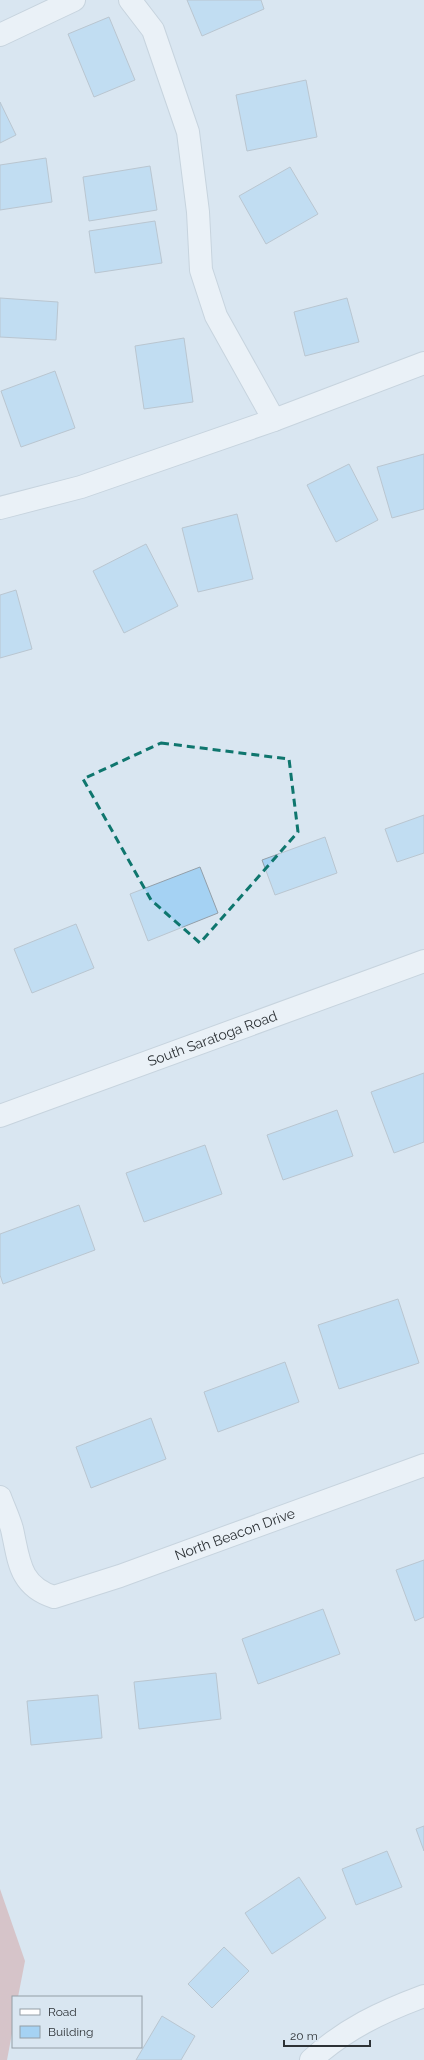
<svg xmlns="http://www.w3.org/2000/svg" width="424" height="2060" viewBox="0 0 424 2060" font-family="Raleway,sans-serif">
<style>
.forest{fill:#d39c99}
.building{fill:#a5d2f3;stroke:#939fa9}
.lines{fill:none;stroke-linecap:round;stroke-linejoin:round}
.minor-casing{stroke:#b1bec8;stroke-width:24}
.minor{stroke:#fff;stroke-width:22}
.marked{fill:none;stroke:#0f766e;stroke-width:3;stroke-dasharray:8 5;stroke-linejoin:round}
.labels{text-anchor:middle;stroke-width:4;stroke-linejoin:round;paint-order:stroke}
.street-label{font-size:14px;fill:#2d3236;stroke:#d9e6f1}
</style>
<rect width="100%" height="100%" fill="#d9e6f1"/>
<path class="forest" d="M0 1889 25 1961 18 1997H13V2028L7 2060H0Z"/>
<g class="building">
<path d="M187 0H261L264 9 202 36Z"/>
<path d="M109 17 135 80 94 97 68 34Z"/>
<path d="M306 80 317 137 247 151 236 95Z"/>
<path d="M0 102 16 135 0 143Z"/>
<path d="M46 158 52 202 0 210V165Z"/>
<path d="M150 166 157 210 89 221 83 177Z"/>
<path d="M290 167 318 214 266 244 239 196Z"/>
<path d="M155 221 162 263 95 273 89 231Z"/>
<path d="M0 298 58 302 56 340 0 337Z"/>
<path d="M347 298 359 342 305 356 294 312Z"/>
<path d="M184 338 193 402 144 409 135 346Z"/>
<path d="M55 371 75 428 21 447 1 391Z"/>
<path d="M424 454V509L392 518 377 467Z"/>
<path d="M349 464 378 520 336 542 307 485Z"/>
<path d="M237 514 253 579 198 592 182 528Z"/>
<path d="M146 544 178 606 124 633 93 571Z"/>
<path d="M16 590 32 649 0 658V595Z"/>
<path d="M424 815V853L397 862 385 829Z"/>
<path d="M325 837 337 873 275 895 262 860Z"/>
<path d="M200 867 218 913 148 941 130 894Z"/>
<path d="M76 924 94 968 32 993 14 949Z"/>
<path d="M424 1073V1142L394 1153 371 1092Z"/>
<path d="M337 1110 353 1156 283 1180 267 1135Z"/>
<path d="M205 1145 222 1194 144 1222 126 1173Z"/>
<path d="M79 1205 95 1250 3 1284 0 1275V1234Z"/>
<path d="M398 1299 419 1363 339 1389 318 1325Z"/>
<path d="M285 1362 299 1402 218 1432 204 1392Z"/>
<path d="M151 1418 166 1459 91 1488 76 1447Z"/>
<path d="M424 1560V1617L415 1621 396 1570Z"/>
<path d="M323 1609 340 1654 258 1684 242 1639Z"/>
<path d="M216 1673 221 1719 139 1729 134 1682Z"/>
<path d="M98 1695 102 1738 31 1745 27 1701Z"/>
<path d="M424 1826V1851L416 1829Z"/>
<path d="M387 1851 402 1887 356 1905 342 1869Z"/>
<path d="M299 1877 326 1918 272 1954 245 1913Z"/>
<path d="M224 1947 249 1971 212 2008 188 1984Z"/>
<path d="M162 2016 195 2036 181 2060H136Z"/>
</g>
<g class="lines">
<g class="minor-casing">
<g id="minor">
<path d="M130 0 153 30 188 132 198 212 201 270 216 316 274 420"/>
<path d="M0 35 74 0"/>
<path d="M0 508 81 487 274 420 424 363"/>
<path id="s1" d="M0 1116 424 961"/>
<path id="s2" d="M0 1497C4 1508 9 1518 12 1529 19 1560 19 1586 54 1597L120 1576 424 1465"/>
<path d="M311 2060C345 2029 381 2012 424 1996"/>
</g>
</g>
<use href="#minor" class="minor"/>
</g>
<path d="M0 0H424V2060H0ZM161 743 289 759 298 832 200 943 151 900 83 779Z" fill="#d9e6f1" fill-opacity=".55" fill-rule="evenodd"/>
<path class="marked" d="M161 743 289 759 298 832 200 943 151 900 83 779Z"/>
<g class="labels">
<g class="street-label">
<text dy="5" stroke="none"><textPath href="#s1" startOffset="226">South Saratoga Road</textPath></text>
<text dy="5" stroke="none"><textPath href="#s2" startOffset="311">North Beacon Drive</textPath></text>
</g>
</g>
<rect x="12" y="1996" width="130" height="52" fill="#d9e6f1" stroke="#949ea6"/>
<rect x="20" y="2009" width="20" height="6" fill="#ffffff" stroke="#949ea6"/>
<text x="48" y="2016" font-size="12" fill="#2d3236">Road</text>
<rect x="20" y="2026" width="20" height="12" fill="#a5d2f3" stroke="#949ea6"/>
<text x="48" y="2036" font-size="12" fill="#2d3236">Building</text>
<path d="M284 2040v6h86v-6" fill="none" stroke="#2d3236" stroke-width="2"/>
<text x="290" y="2040" font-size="12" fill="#2d3236" stroke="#d9e6f1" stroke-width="3" paint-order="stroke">20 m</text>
</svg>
